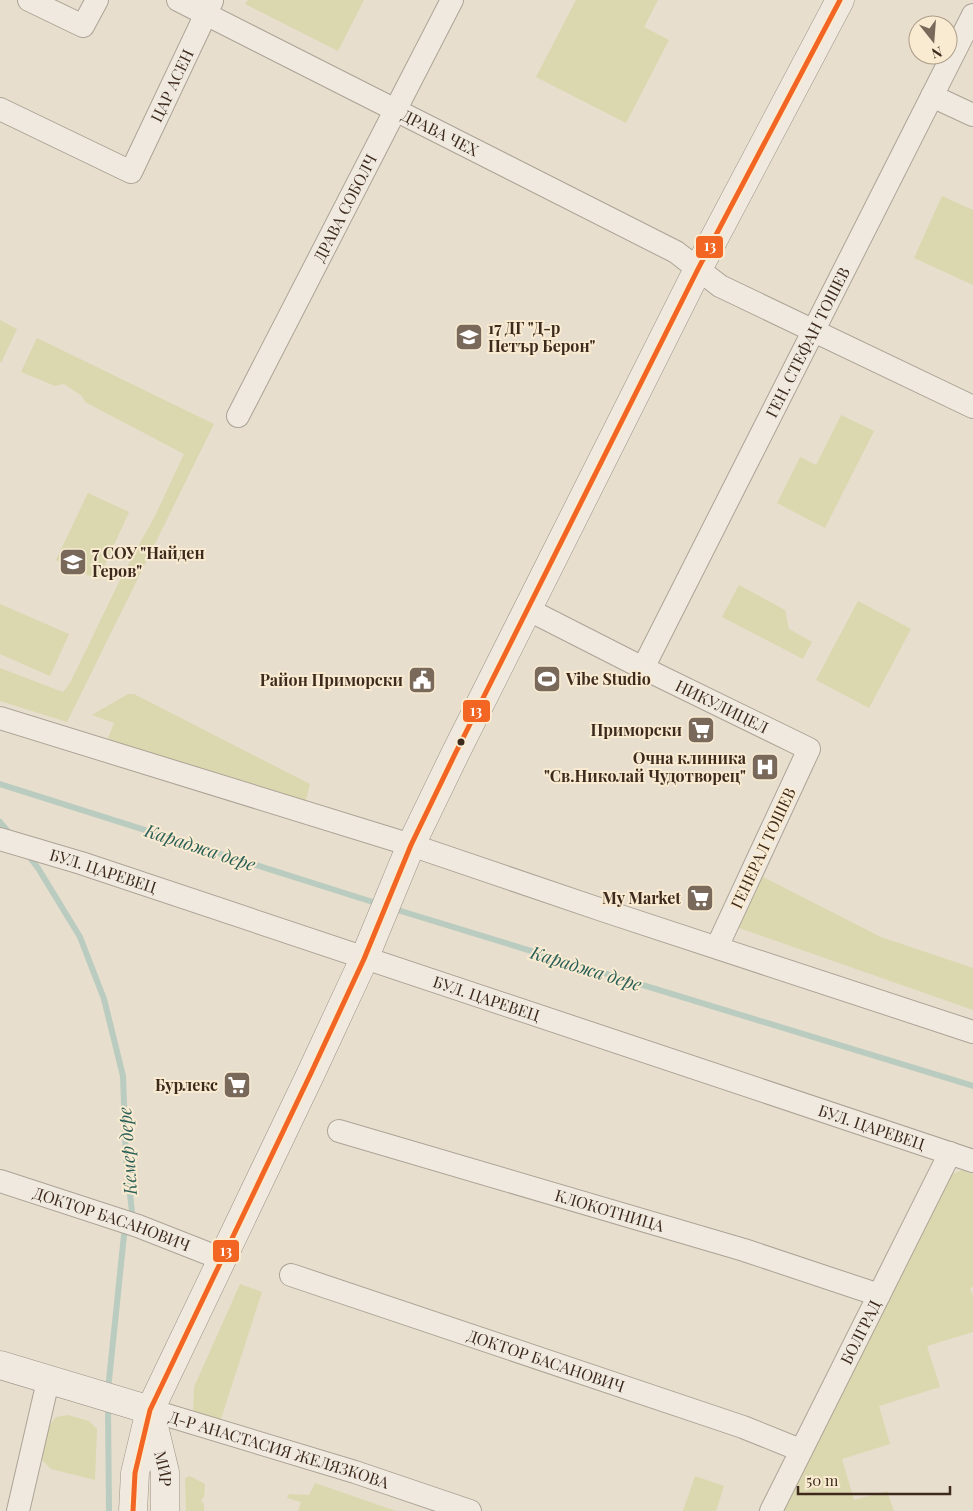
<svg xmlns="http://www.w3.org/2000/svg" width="973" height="1511" viewBox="0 0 973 1511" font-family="'Playfair Display',serif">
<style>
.green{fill:#dbd7ae}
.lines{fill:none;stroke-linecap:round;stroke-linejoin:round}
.stream{stroke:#b9ccbf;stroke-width:6}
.street-casing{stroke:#ada396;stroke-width:24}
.secondary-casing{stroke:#9d9286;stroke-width:29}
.street{stroke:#efe9df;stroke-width:22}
.secondary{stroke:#efe9df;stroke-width:28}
.bus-1-casing{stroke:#f9ebd2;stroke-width:9}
.bus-1{stroke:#f26522;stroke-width:5}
.bus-dot{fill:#3d2a1c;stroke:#f9ebd2;stroke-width:2}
.labels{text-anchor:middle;stroke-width:4;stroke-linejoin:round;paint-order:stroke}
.street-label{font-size:16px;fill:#3d2a1c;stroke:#f9ebd2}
.poi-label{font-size:16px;font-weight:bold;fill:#3d2a1c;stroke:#f9ebd2;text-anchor:end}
.water-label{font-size:18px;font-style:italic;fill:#2a5f57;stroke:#f9ebd2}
.line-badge{stroke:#f9ebd2;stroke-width:2}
.badge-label{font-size:14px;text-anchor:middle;font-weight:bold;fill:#fff}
</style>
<rect width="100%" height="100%" fill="#e8decd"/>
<g class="green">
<path d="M248 0H364L338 51 245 4Z"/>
<path d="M576 0H658L644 27 669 40 626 123 536 77Z"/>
<path d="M942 196 973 210V285L914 258Z"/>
<path d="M0 320 17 329 1 363 0 362Z"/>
<path d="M37 338 214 424 67 722 0 701V668L63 692 70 683 122 576 156 514 184 454 85 402 82 396 64 384 55 386 21 372Z"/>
<path d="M841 415 874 431 825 528 777 503 800 457 816 465Z"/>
<path d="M88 493 129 512 98 580 56 560Z"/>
<path d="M739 585 785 610 789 629 812 642 803 659 722 617Z"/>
<path d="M858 601 911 629 869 708 816 680Z"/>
<path d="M0 604 69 634 50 676 0 654Z"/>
<path d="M128 694H134L310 784 303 811 117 754 108 738 114 723 92 715Z"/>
<path d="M751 871 881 937 973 968V1010L728 924Z"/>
<path d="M962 1170 973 1174V1287L970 1288 973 1296V1332L927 1346 940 1387 879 1406 890 1444 842 1459 854 1500 887 1491 894 1511H782C835 1398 898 1290 948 1176Z"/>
<path d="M240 1284 262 1292 220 1422 193 1414 194 1387Z"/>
<path d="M68 1415 89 1421 97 1429 95 1480 51 1469 42 1460 48 1428 56 1417Z"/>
<path d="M190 1476 205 1484 204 1498H202L201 1502 204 1503V1511H186L185 1478Z"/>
<path d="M695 1476 724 1486 716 1511H683Z"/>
<path d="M315 1483 396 1511H298L301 1502 287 1498 289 1494 309 1495Z"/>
</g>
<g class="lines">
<g class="stream">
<path d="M0 784 379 904"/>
<path d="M0 822 10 834"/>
<path d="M28 855 38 868 80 937 104 999 123 1076 126 1157 132 1212 124 1235 108 1390"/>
<path d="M391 908 973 1086"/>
<path d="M108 1405 109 1511"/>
</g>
<g class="street-casing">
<g id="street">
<path d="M29 0 83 26 97 0"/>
<path id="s1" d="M178 0 676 252 720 286 973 407"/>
<path d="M932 96 973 115"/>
<path id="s2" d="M0 109 131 172 212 1"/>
<path id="s3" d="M238 416 452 0"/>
<path id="s4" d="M527 609 643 668 809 749 717 947"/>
<path id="s5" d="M643 668 973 15"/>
<path d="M0 718 411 845 605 911 973 1032"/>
<path id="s6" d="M0 839 81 863 973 1161"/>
<path id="s7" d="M339 1131 744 1250 879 1295"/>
<path id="s8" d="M0 1181 138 1226 222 1259"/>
<path id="s9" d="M291 1275 743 1427 800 1450"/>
<path id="s10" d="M150 1410 355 1472 470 1511"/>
<path d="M18 1511 48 1381"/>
<path id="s11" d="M771 1511 950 1153"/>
</g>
</g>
<g class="secondary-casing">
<g id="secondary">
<path d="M0 1365 150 1410"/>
<path id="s12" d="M151 1414 165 1472V1511"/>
<path d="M133 1511 135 1473 150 1410 312 1071 364 959 411 845 455 754 698 269 840 0"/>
</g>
</g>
<use href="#street" class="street"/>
<use href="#secondary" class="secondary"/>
<g class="bus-1-casing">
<path id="bus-1" d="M133 1511 135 1473 150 1410 312 1071 364 959 411 845 455 754 698 269 840 0"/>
</g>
<use href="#bus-1" class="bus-1"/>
</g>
<defs>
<g id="school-square" transform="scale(1.4375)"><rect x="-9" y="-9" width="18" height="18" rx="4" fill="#79695a" stroke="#f9ebd2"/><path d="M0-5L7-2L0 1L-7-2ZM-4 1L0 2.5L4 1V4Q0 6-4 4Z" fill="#fff"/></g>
<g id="stadium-square" transform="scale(1.4375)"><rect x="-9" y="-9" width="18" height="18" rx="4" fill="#79695a" stroke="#f9ebd2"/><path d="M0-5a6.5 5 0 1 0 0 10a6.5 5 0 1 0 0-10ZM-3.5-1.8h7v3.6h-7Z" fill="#fff"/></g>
<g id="civic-square" transform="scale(1.4375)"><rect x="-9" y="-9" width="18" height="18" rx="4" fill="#79695a" stroke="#f9ebd2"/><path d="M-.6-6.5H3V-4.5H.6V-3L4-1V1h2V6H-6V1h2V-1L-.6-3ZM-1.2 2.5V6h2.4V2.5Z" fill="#fff"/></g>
<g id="supermarket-square" transform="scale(1.4375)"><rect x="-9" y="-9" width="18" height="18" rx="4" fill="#79695a" stroke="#f9ebd2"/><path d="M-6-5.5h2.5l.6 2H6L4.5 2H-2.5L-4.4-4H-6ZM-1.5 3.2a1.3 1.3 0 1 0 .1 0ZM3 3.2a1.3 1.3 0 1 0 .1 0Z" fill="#fff"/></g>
<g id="hospital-square" transform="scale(1.4375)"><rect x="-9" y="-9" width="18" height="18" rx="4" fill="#79695a" stroke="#f9ebd2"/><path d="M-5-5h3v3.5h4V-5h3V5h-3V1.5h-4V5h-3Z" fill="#fff"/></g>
</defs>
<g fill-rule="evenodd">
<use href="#school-square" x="469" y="337"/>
<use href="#school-square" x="73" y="562"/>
<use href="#stadium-square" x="547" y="679"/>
<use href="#civic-square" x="422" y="680"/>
<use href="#supermarket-square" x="701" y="730"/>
<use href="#hospital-square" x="765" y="767"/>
<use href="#supermarket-square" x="700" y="898"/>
<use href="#supermarket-square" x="237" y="1085"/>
</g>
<circle class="bus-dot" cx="461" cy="742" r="4.5"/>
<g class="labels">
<g class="street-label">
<text dy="6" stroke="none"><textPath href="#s2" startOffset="241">ЦАР АСЕН</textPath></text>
<text dy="6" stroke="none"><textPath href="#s1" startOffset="294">ДРАВА ЧЕХ</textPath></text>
<text dy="6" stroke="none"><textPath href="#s3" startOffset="234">ДРАВА СОБОЛЧ</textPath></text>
<text dy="6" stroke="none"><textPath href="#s5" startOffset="365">ГЕН. СТЕФАН ТОШЕВ</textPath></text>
<text dy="6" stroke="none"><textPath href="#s4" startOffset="218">НИКУЛИЦЕЛ</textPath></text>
<text transform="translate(763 848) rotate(-65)" y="6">ГЕНЕРАЛ ТОШЕВ</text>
<text dy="6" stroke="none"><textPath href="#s6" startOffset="108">БУЛ. ЦАРЕВЕЦ</textPath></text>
<text dy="6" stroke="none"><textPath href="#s6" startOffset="512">БУЛ. ЦАРЕВЕЦ</textPath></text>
<text dy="6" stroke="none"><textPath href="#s6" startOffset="918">БУЛ. ЦАРЕВЕЦ</textPath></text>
<text dy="6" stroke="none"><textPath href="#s7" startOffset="282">КЛОКОТНИЦА</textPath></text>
<text dy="6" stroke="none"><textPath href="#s8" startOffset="118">ДОКТОР БАСАНОВИЧ</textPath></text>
<text dy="6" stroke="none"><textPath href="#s11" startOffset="200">БОЛГРАД</textPath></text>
<text dy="6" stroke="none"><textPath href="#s9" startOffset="269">ДОКТОР БАСАНОВИЧ</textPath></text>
<text dy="6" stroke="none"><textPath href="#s10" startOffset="135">Д-Р АНАСТАСИЯ ЖЕЛЯЗКОВА</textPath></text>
<text dy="6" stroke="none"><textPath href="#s12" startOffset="56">МИР</textPath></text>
</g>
<g class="poi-label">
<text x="488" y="334" text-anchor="start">17 ДГ "Д-р<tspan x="488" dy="18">Петър Берон"</tspan></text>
<text x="92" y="559" text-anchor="start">7 СОУ "Найден<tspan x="92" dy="18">Геров"</tspan></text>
<text x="566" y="685" text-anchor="start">Vibe Studio</text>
<text x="403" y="686">Район Приморски</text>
<text x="682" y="736">Приморски</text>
<text x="746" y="764">Очна клиника<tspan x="746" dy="18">"Св.Николай Чудотворец"</tspan></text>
<text x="681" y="904">My Market</text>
<text x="218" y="1091">Бурлекс</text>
</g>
<g class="water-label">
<text transform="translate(200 848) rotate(18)" y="6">Караджа дере</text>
<text transform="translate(586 969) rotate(17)" y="6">Караджа дере</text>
<text transform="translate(128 1151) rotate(-94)" y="6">Кемер дере</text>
</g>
</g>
<g class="line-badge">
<rect x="695" y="235" width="29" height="24" rx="5" fill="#f26522"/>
<rect x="462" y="699" width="29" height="24" rx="5" fill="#f26522"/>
<rect x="212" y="1239" width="28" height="24" rx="5" fill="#f26522"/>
</g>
<g class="badge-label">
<text x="710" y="251">13</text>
<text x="476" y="716">13</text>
<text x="226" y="1256">13</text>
</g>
<g transform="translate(933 40) rotate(163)"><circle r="24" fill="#f9ebd2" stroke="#ae9e89"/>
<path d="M0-4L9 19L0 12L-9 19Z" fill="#79695a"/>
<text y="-8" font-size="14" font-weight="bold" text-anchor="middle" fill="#3d2a1c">N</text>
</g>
<path d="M798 1486v8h152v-8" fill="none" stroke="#3d2a1c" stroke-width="2.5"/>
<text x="806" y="1486" font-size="15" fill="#3d2a1c" stroke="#f9ebd2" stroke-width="4" paint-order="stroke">50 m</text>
</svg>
